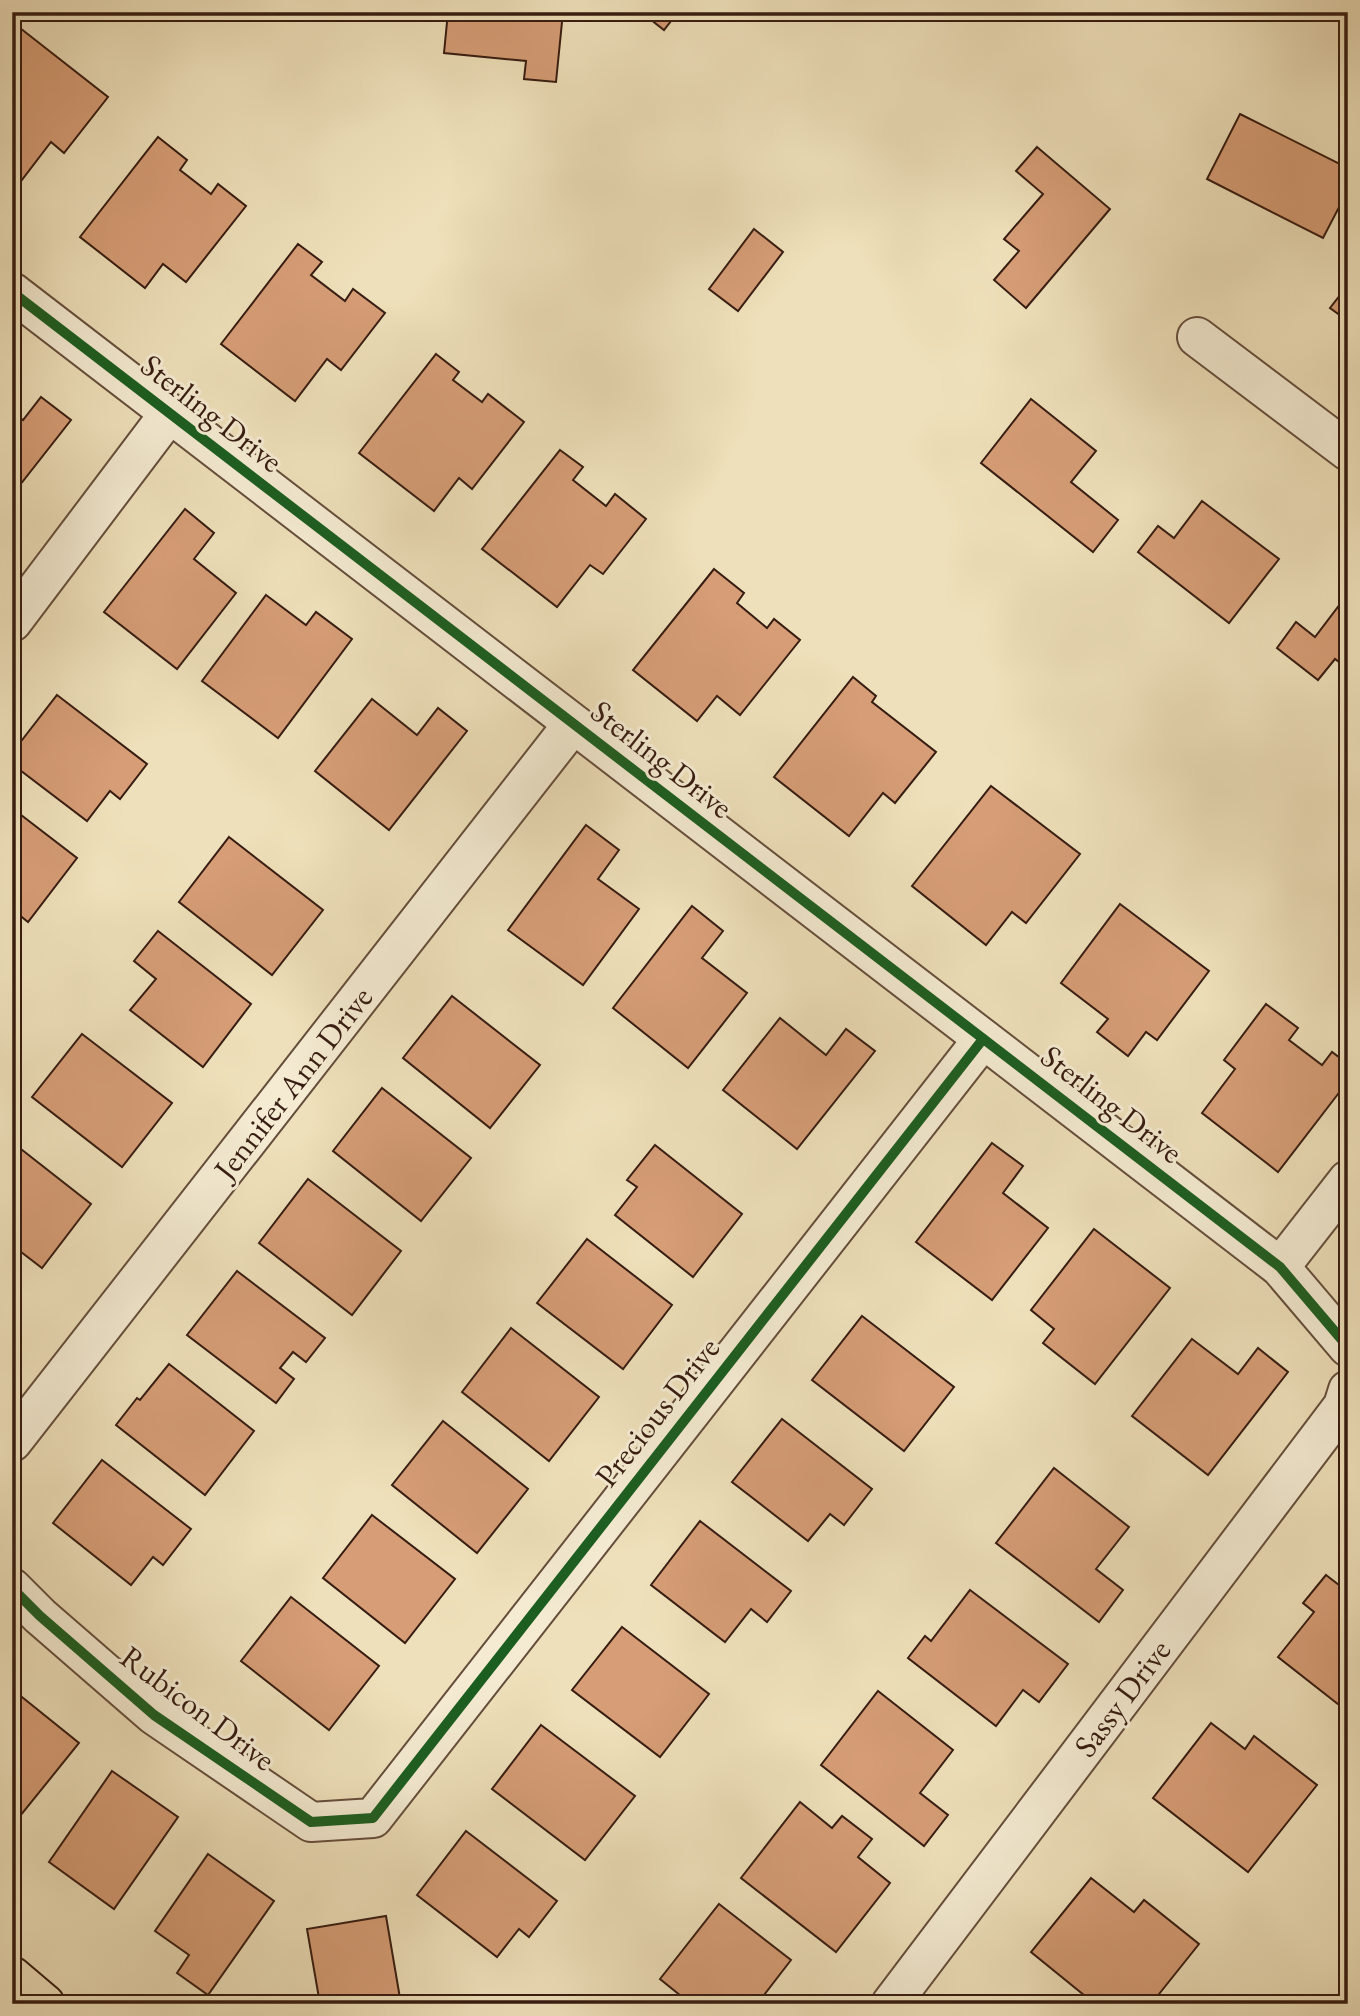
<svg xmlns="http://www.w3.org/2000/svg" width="1360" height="2016" viewBox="0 0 1360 2016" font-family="'EB Garamond',serif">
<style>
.building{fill:#d69d76;stroke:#371c11;stroke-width:2}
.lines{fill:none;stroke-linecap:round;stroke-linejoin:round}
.minor-casing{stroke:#654d3b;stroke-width:42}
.major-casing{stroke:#371c11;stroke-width:42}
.minor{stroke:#f4ebd2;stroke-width:38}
.major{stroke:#eee0ba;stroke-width:38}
.cycleway-casing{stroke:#f4ebd2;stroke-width:15}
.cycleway{stroke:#1b5e20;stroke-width:10}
.labels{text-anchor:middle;stroke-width:6;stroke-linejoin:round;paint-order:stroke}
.street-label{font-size:32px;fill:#371c11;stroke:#f4ebd2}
</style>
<rect width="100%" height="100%" fill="#eee0ba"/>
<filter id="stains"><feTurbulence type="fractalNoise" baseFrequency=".00286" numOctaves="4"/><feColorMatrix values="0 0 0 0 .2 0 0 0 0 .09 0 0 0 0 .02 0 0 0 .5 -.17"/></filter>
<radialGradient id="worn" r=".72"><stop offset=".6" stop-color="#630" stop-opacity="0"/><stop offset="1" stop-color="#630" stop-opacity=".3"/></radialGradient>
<g class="building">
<path d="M448 12H563L556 82 524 79 526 61 444 53Z"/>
<path d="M641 12H678L664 30Z"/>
<path d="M20 28 108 97 64 153 51 142 18 185 12 180V38Z"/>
<path d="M1240 114 1348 168V190L1323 238 1207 179Z"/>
<path d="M158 137 187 160 180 170 211 194 218 184 246 206 186 282 163 264 145 288 80 237Z"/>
<path d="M1037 147 1110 209 1026 308 994 280 1019 251 1004 239 1043 194 1016 171Z"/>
<path d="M754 229 783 252 738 311 709 289Z"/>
<path d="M298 244 322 262 311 275 345 301 353 289 385 313 341 370 327 359 295 401 221 344Z"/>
<path d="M1348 285V321L1330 308Z"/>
<path d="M436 354 459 372 453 380 482 402 488 394 524 422 472 489 459 478 434 511 359 453Z"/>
<path d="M41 397 71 420 12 495V412L23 420Z"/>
<path d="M1031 399 1096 451 1071 482 1118 520 1093 552 981 463Z"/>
<path d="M560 450 583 467 573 480 606 506 615 494 646 519 603 574 590 565 557 607 482 549Z"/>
<path d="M1202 501 1279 559 1229 623 1138 552 1158 526 1174 538Z"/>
<path d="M185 509 214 533 194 559 236 593 177 669 104 612Z"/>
<path d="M714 569 744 593 737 603 767 628 774 619 800 640 740 715 717 696 697 721 633 670Z"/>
<path d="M266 595 306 625 316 612 352 639 278 738 202 681Z"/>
<path d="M1344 599 1348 602V669L1335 659 1318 680 1277 648 1296 622 1315 637Z"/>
<path d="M853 677 876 696 872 702 936 752 895 803 883 793 849 836 774 777Z"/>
<path d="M57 695 147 764 120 799 110 791 87 821 12 764V753Z"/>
<path d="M372 699 417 735 438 708 467 731 389 830 315 771Z"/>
<path d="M991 786 1080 854 1026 923 1012 912 986 945 912 886Z"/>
<path d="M12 808 77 858 28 922 12 909Z"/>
<path d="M586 825 619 850 598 879 639 909 583 985 508 930Z"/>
<path d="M229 837 323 910 272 975 179 902Z"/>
<path d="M1120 904 1209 971 1157 1040 1146 1032 1128 1056 1097 1032 1108 1019 1061 983Z"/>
<path d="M692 906 723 931 702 958 747 993 688 1068 613 1008Z"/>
<path d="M158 931 251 1004 203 1067 130 1010 156 979 134 961Z"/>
<path d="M452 996 540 1065 490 1128 403 1058Z"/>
<path d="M1266 1004 1298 1028 1289 1040 1322 1065 1332 1052 1348 1064V1081L1278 1172 1202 1113 1235 1069 1224 1060Z"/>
<path d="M780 1018 826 1055 846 1029 875 1051 797 1149 723 1090Z"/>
<path d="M82 1034 172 1103 122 1167 32 1097Z"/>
<path d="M382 1088 471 1158 421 1221 333 1151Z"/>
<path d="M12 1142 91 1204 42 1268 12 1245Z"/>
<path d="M992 1143 1023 1166 1003 1193 1048 1228 992 1300 916 1242Z"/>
<path d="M655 1145 742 1214 693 1277 615 1215 637 1187 627 1180Z"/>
<path d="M308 1179 401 1251 352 1315 259 1243Z"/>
<path d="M1094 1229 1170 1288 1095 1384 1043 1343 1054 1329 1031 1310Z"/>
<path d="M587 1239 672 1305 623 1369 537 1303Z"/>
<path d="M237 1271 325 1338 306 1362 293 1352 280 1368 294 1379 276 1403 187 1335Z"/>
<path d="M862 1316 954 1387 904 1451 812 1380Z"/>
<path d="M511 1328 599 1397 549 1461 462 1392Z"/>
<path d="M1192 1339 1238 1374 1258 1348 1288 1372 1208 1475 1132 1416Z"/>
<path d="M169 1364 254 1431 205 1495 116 1425 137 1398 140 1400Z"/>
<path d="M782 1419 872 1489 844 1525 830 1514 808 1541 732 1482Z"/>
<path d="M443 1421 528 1489 477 1553 392 1485Z"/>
<path d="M102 1460 191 1529 163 1565 153 1557 131 1585 53 1523Z"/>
<path d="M1054 1468 1129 1527 1096 1569 1123 1590 1099 1622 996 1543Z"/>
<path d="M372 1515 455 1579 405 1643 323 1578Z"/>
<path d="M700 1521 791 1591 767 1622 751 1609 725 1642 651 1585Z"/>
<path d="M1326 1575 1348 1592V1712L1278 1657 1314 1612 1303 1603Z"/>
<path d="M970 1590 1068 1664 1039 1702 1023 1690 996 1726 908 1658 925 1636 931 1641Z"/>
<path d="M291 1597 379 1666 329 1730 241 1661Z"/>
<path d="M622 1627 709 1694 660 1757 572 1690Z"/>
<path d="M878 1691 953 1750 920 1793 948 1815 924 1846 821 1765Z"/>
<path d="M17 1693 79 1743 12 1826V1698Z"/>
<path d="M1211 1723 1245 1749 1254 1736 1317 1785 1248 1872 1153 1798Z"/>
<path d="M541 1725 635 1796 585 1860 492 1789Z"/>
<path d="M112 1771 178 1817 114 1909 49 1862Z"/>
<path d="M800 1802 832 1828 842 1816 872 1839 858 1857 890 1883 836 1952 741 1878Z"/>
<path d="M466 1831 557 1901 529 1937 519 1929 497 1957 417 1895Z"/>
<path d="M208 1854 274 1901 208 1995 177 1973 189 1955 155 1931Z"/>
<path d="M1091 1878 1134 1912 1144 1900 1199 1944 1151 2004H1095L1031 1952Z"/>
<path d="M719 1904 791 1960 757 2004H691L660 1979Z"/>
<path d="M386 1916 401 2004H320L307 1929Z"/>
</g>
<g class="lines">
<g class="minor-casing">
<g id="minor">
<path d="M12 292 1280 1267 1348 1347"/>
<path d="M1197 337 1348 451"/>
<path d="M12 622 169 414"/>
<path d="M1280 1267 1348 1180"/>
<path d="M12 1442 573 724"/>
<path d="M12 1588 40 1616 154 1715 311 1822 373 1818 983 1039"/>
<path d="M891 2004 1343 1406 1348 1390"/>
</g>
</g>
<g class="major-casing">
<path id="major" d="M12 1976 45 2004"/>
</g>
<use href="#minor" class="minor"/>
<use href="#major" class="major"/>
<g class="cycleway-casing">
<g id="cycleway">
<path d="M12 292 1280 1267 1348 1347"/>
<path d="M12 1588 40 1616 154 1715 311 1822 373 1818 983 1039"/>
</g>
</g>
<use href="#cycleway" class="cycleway"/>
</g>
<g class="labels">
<g class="street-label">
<text transform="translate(212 413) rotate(38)" y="11">Sterling Drive</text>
<text transform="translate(662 759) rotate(38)" y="11">Sterling Drive</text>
<text transform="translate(293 1083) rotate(-52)" y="11">Jennifer Ann Drive</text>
<text transform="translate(1112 1104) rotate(38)" y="11">Sterling Drive</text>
<text transform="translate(657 1412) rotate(-52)" y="11">Precious Drive</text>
<text transform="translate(1122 1698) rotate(-53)" y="11">Sassy Drive</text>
<text transform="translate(198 1708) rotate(37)" y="11">Rubicon Drive</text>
</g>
</g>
<rect width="1360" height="2016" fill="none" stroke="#eee0ba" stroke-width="42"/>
<rect x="14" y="14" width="1332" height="1988" fill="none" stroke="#371c11" stroke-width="3.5"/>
<rect x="21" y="21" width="1318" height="1974" fill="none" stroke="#371c11" stroke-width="2"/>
<rect width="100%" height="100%" filter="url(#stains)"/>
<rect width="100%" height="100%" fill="url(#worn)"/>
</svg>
